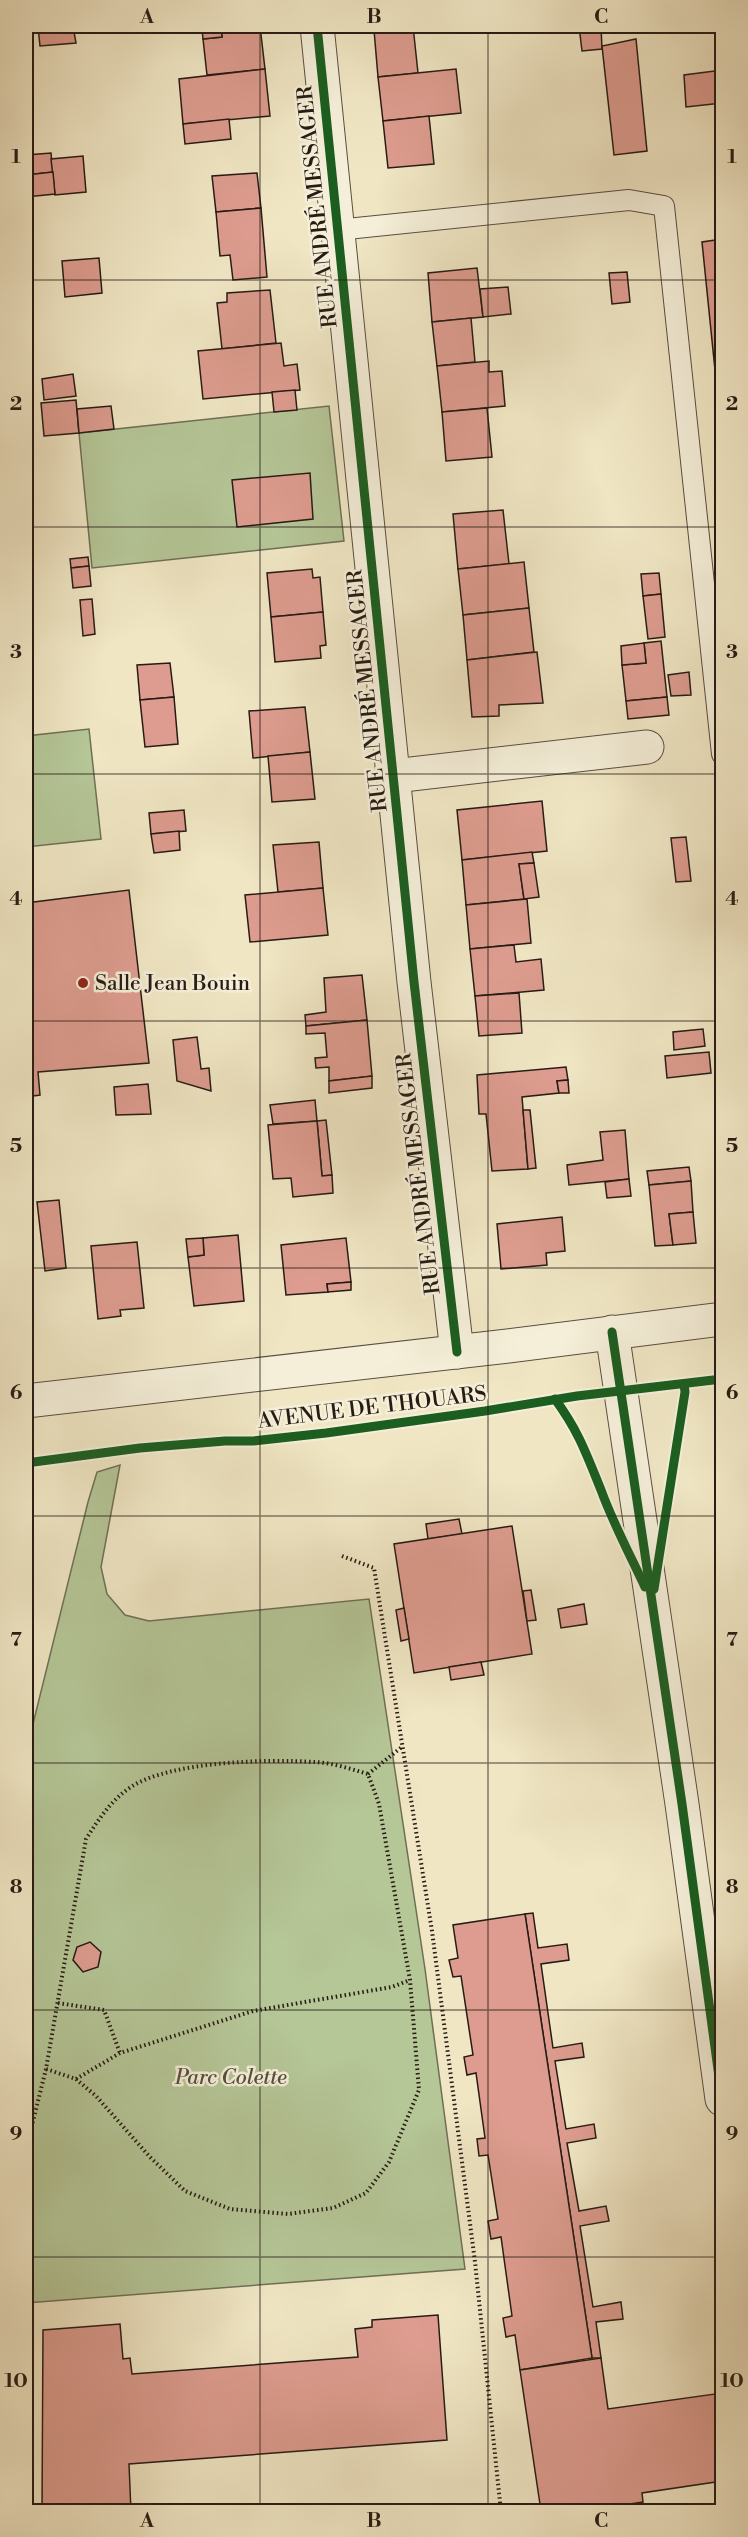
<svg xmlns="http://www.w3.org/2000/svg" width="748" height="2537" viewBox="0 0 748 2537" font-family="'Libre Bodoni',serif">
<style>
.green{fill:#b5c697;stroke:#6e7056;stroke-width:1.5}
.building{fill:#dd9c8f;stroke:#271b14;stroke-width:1.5}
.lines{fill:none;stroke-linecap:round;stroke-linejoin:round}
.service-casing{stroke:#594e40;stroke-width:22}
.minor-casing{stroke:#594e40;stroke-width:35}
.tertiary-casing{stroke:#594e40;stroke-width:35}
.path{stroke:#271b14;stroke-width:4;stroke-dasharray:1.5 3;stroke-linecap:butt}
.service{stroke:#f5efd9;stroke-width:20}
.minor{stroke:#f5efd9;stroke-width:33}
.tertiary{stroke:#f5efd9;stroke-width:33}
.cycleway-casing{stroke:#f5efd9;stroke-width:13}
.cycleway{stroke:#1b5e20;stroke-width:9}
.grid{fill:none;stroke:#271b14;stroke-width:1.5;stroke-opacity:0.55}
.poi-dot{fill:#8f2418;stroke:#f5efd9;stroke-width:2}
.labels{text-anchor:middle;stroke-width:5;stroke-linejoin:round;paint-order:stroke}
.street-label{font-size:21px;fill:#271b14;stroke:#f5efd9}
.poi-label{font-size:21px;fill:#271b14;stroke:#f5efd9;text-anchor:start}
.park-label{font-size:21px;font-style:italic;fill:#524e3b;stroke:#f5efd9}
.neatline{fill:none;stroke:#271b14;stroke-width:2}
.grid-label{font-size:20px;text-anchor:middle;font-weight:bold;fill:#271b14}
</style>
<rect width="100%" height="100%" fill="#f0e6c4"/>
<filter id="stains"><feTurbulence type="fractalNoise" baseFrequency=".00333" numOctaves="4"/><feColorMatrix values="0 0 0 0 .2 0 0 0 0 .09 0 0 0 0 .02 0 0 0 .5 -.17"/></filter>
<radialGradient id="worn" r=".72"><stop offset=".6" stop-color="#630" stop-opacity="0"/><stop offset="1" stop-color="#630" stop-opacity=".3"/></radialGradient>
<g class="green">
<path d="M329 406 344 541 92 568 79 433Z"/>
<path d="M89 729 101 839 26 847V736Z"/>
<path d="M120 1465 101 1567 107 1594 125 1615 149 1621 369 1599 425 1969 465 2269 26 2303V1752L88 1502 97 1472Z"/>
</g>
<g class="building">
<path d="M52 26H73L76 43 40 46 38 27Z"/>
<path d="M260 26 265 69 207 75 203 39 222 37 221 28Z"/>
<path d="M373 26H413L374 30Z"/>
<path d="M413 26 418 73 378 77 374 30Z"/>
<path d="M579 26H601L602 49 582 51Z"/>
<path d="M221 28 222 37 203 39 202 29Z"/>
<path d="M636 39 647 151 614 155 602 46Z"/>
<path d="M265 69 270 116 183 124 179 79Z"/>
<path d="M456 69 461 113 383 121 378 77Z"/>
<path d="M722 70V103L686 107 684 75Z"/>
<path d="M429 116 434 164 388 168 383 121Z"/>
<path d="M229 119 231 139 185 144 183 124Z"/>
<path d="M51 153 53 172 26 175V155Z"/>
<path d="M83 156 86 192 55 195 51 159Z"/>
<path d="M53 172 55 194 26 197V175Z"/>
<path d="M257 173 261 208 216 212 212 176Z"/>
<path d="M261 208 267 277 233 280 230 255 220 256 216 212Z"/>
<path d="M722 239V439L702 242Z"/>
<path d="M99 258 102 293 65 297 62 261Z"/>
<path d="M477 268 483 317 432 322 428 273Z"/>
<path d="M627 272 630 302 612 304 609 273Z"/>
<path d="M508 287 511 314 483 317 480 289Z"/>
<path d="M270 290 276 343 222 349 217 303 227 302V293Z"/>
<path d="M471 318 475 362 437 366 432 322Z"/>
<path d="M281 343 284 366 297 364 300 390 203 399 198 351Z"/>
<path d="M489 361V372L502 371 505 406 442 412 437 366Z"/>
<path d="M73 374 76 396 44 400 42 379Z"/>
<path d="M295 390 297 410 274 412 272 392Z"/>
<path d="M76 400 79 433 44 436 41 403Z"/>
<path d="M111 406 114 429 79 433 77 409Z"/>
<path d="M487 408 492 457 446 461 442 412Z"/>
<path d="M310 473 313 519 237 527 232 480Z"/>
<path d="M503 510 509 564 458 569 453 514Z"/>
<path d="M88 557 89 566 71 568 70 559Z"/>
<path d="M524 562 529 608 463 615 458 569Z"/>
<path d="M89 566 91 586 73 588 71 568Z"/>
<path d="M312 569 313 578 320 577 323 612 271 617 267 573Z"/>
<path d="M659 573 661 594 643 596 641 574Z"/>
<path d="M661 594 665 637 648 639 643 596Z"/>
<path d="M92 599 95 634 83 636 80 600Z"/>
<path d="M529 608 534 652 467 660 463 615Z"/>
<path d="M323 612 326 645 320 646 321 658 275 662 271 617Z"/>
<path d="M661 641 667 697 626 701 622 665 646 663 644 643Z"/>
<path d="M644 643 646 663 622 665 621 646Z"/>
<path d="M537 652 543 703 499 705V716L472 717 467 660Z"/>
<path d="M170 663 174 697 140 700 137 665Z"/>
<path d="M689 672 691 695 671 696 668 675Z"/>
<path d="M174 697 178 744 145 747 140 700Z"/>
<path d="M667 697 669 715 628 719 626 701Z"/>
<path d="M305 707 310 752 253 758 249 711Z"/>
<path d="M310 752 315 799 272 802 268 756Z"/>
<path d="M542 801 547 851 462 860 457 810Z"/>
<path d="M184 810 186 831 151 834 149 813Z"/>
<path d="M179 831 180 850 154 853 151 834Z"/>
<path d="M686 837 691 881 676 882 671 838Z"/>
<path d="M319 842 323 888 278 892 273 845Z"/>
<path d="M532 852 534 863 519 864 524 899 466 905 462 860Z"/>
<path d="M534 863 539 897 524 899 519 864Z"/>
<path d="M323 888 328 935 250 942 245 895Z"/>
<path d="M129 890 149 1063 38 1072 40 1095 26 1097V903Z"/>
<path d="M527 899 531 943 470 949 466 905Z"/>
<path d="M514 945 516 962 541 959 544 990 475 996 470 949Z"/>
<path d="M362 975 367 1020 306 1026 305 1015 326 1012 324 978Z"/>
<path d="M519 993 522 1033 479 1036 475 996Z"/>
<path d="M367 1020 372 1076 329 1081V1067L316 1068 315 1058 327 1057 325 1033 306 1034V1026Z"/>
<path d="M703 1029 705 1046 674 1050 673 1032Z"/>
<path d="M197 1037 201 1069 209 1068 211 1091 177 1081 173 1040Z"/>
<path d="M709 1052 711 1073 667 1078 665 1056Z"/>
<path d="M566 1067 568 1080 557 1081 559 1093 522 1097 528 1169 492 1171 486 1114H479L477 1075Z"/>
<path d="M372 1076V1088L329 1093V1081Z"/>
<path d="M568 1080 569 1093H559L557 1081Z"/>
<path d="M148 1084 151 1114 116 1115 114 1087Z"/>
<path d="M315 1100 317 1121 273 1124 270 1105Z"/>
<path d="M523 1110H530L536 1168 528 1169Z"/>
<path d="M326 1120 332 1175 322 1176 317 1121Z"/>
<path d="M317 1121 322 1176 332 1175 333 1193 293 1197 291 1178 273 1179 268 1125Z"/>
<path d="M625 1130 629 1179 569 1185 567 1165 603 1160 600 1132Z"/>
<path d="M689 1167 691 1181 649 1185 647 1171Z"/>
<path d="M629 1179 631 1196 607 1198 605 1182Z"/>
<path d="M691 1181 693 1212 669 1214 673 1245 655 1246 649 1185Z"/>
<path d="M59 1200 66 1268 45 1271 37 1202Z"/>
<path d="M693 1212 696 1243 673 1245 669 1214Z"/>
<path d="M562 1217 565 1251 546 1253 547 1265 501 1269 497 1224Z"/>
<path d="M238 1235 244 1301 194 1306 188 1257 204 1255 203 1238Z"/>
<path d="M203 1238 204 1255 188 1257 186 1239Z"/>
<path d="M346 1238 351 1282 327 1284 328 1292 286 1295 281 1245Z"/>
<path d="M137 1242 144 1308 120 1310 121 1316 98 1319 91 1246Z"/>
<path d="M351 1282V1290L328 1292 327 1284Z"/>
<path d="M459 1519 462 1534 428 1539 426 1524Z"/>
<path d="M512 1526 532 1654 414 1673 394 1544Z"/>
<path d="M531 1590 536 1620 527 1621 523 1591Z"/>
<path d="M584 1604 587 1624 561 1628 558 1609Z"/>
<path d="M404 1608 409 1639 401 1641 396 1610Z"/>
<path d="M481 1662 484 1675 451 1680 449 1667Z"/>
<path d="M533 1913 538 1948 567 1944 569 1960 541 1964 553 2048 582 2043 584 2057 555 2061 566 2129 594 2124 596 2138 567 2143 579 2211 606 2206 609 2221 580 2226 593 2307 621 2302 623 2319 596 2322 601 2358H592L525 1914Z"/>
<path d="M525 1914 592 2358 520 2370 515 2335 506 2337 503 2318 512 2316 501 2237 491 2239 488 2221 498 2219 488 2155 479 2156 477 2139 485 2138 476 2073 467 2075 464 2057 473 2055 461 1976 453 1977 449 1960 458 1958 453 1925Z"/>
<path d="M90 1942 101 1952 98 1967 83 1972 73 1960 77 1947Z"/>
<path d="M438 2315 447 2440 129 2464 131 2512H42L43 2330 120 2324 123 2359 130 2358 132 2374 358 2357 355 2329 372 2327V2320Z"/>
<path d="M601 2358 608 2409 722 2393V2481L642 2493 643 2502 578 2512H569L568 2508 541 2511 520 2370Z"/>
</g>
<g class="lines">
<g class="service-casing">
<path id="service" d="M337 230 629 200 664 206 722 754"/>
</g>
<g class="minor-casing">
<g id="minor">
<path d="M317 26 414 982 457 1352"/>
<path d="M394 776 647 747"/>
</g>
</g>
<g class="tertiary-casing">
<g id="tertiary">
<path d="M612 1332 682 1804 722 2099"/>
<path d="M26 1401 508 1346 722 1319"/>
</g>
</g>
<g class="path">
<path d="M342 1556 374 1568 432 1931 475 2262 501 2512"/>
<path d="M368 1774 403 1746"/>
<path d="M58 2003 104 2010 120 2053"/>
<path d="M76 2079 120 2053 253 2011 392 1987 410 1980"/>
<path d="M26 2149 46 2069 86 1839C99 1819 111 1800 131 1787 171 1761 267 1759 315 1762 333 1763 351 1769 368 1774L379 1804 410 1980 419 2090 389 2162 366 2193 333 2208 288 2214 230 2209 185 2191 150 2157 96 2096 76 2079 46 2069"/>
</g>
<use href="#service" class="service"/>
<use href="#minor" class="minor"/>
<use href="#tertiary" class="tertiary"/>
<g class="cycleway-casing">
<g id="cycleway">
<path d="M317 26 414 982 457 1352"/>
<path d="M612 1332 682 1804 722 2099"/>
<path d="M555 1399C579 1432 586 1453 601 1490 613 1523 630 1555 645 1587"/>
<path d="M26 1463 140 1448 225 1441H253L326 1433 485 1411 577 1396 722 1379"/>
<path d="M654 1589 685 1392 684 1384"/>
</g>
</g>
<use href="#cycleway" class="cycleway"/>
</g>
<path class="grid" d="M260 26V2512M488 26V2512M26 280H722M26 527H722M26 774H722M26 1021H722M26 1268H722M26 1516H722M26 1763H722M26 2010H722M26 2257H722"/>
<circle class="poi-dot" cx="83" cy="983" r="6"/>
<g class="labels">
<g class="street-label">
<text transform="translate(317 207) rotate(-96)" y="7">RUE ANDRÉ MESSAGER</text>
<text transform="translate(367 691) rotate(-96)" y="7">RUE ANDRÉ MESSAGER</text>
<text transform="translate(418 1174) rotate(-97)" y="7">RUE ANDRÉ MESSAGER</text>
<text transform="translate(372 1407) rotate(-7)" y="7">AVENUE DE THOUARS</text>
</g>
<g class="poi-label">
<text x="95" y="990">Salle Jean Bouin</text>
</g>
<g class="park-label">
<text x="231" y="2084">Parc Colette</text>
</g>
</g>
<rect width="748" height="2537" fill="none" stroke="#f0e6c4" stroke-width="66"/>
<rect x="33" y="33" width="682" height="2471" class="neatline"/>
<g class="grid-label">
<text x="147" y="23">A</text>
<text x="374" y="23">B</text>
<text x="601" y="23">C</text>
<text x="16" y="163">1</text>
<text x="732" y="163">1</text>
<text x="16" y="410">2</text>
<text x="732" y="410">2</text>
<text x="16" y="658">3</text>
<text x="732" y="658">3</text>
<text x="16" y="905">4</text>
<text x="732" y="905">4</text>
<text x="16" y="1152">5</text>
<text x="732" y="1152">5</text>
<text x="16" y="1399">6</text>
<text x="732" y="1399">6</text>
<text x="16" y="1646">7</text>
<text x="732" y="1646">7</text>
<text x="16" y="1893">8</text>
<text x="732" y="1893">8</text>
<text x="16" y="2140">9</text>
<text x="732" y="2140">9</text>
<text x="16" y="2387">10</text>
<text x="732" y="2387">10</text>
<text x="147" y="2527">A</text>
<text x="374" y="2527">B</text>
<text x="601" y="2527">C</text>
</g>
<rect width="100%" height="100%" filter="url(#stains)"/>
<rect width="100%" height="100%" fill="url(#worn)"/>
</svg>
